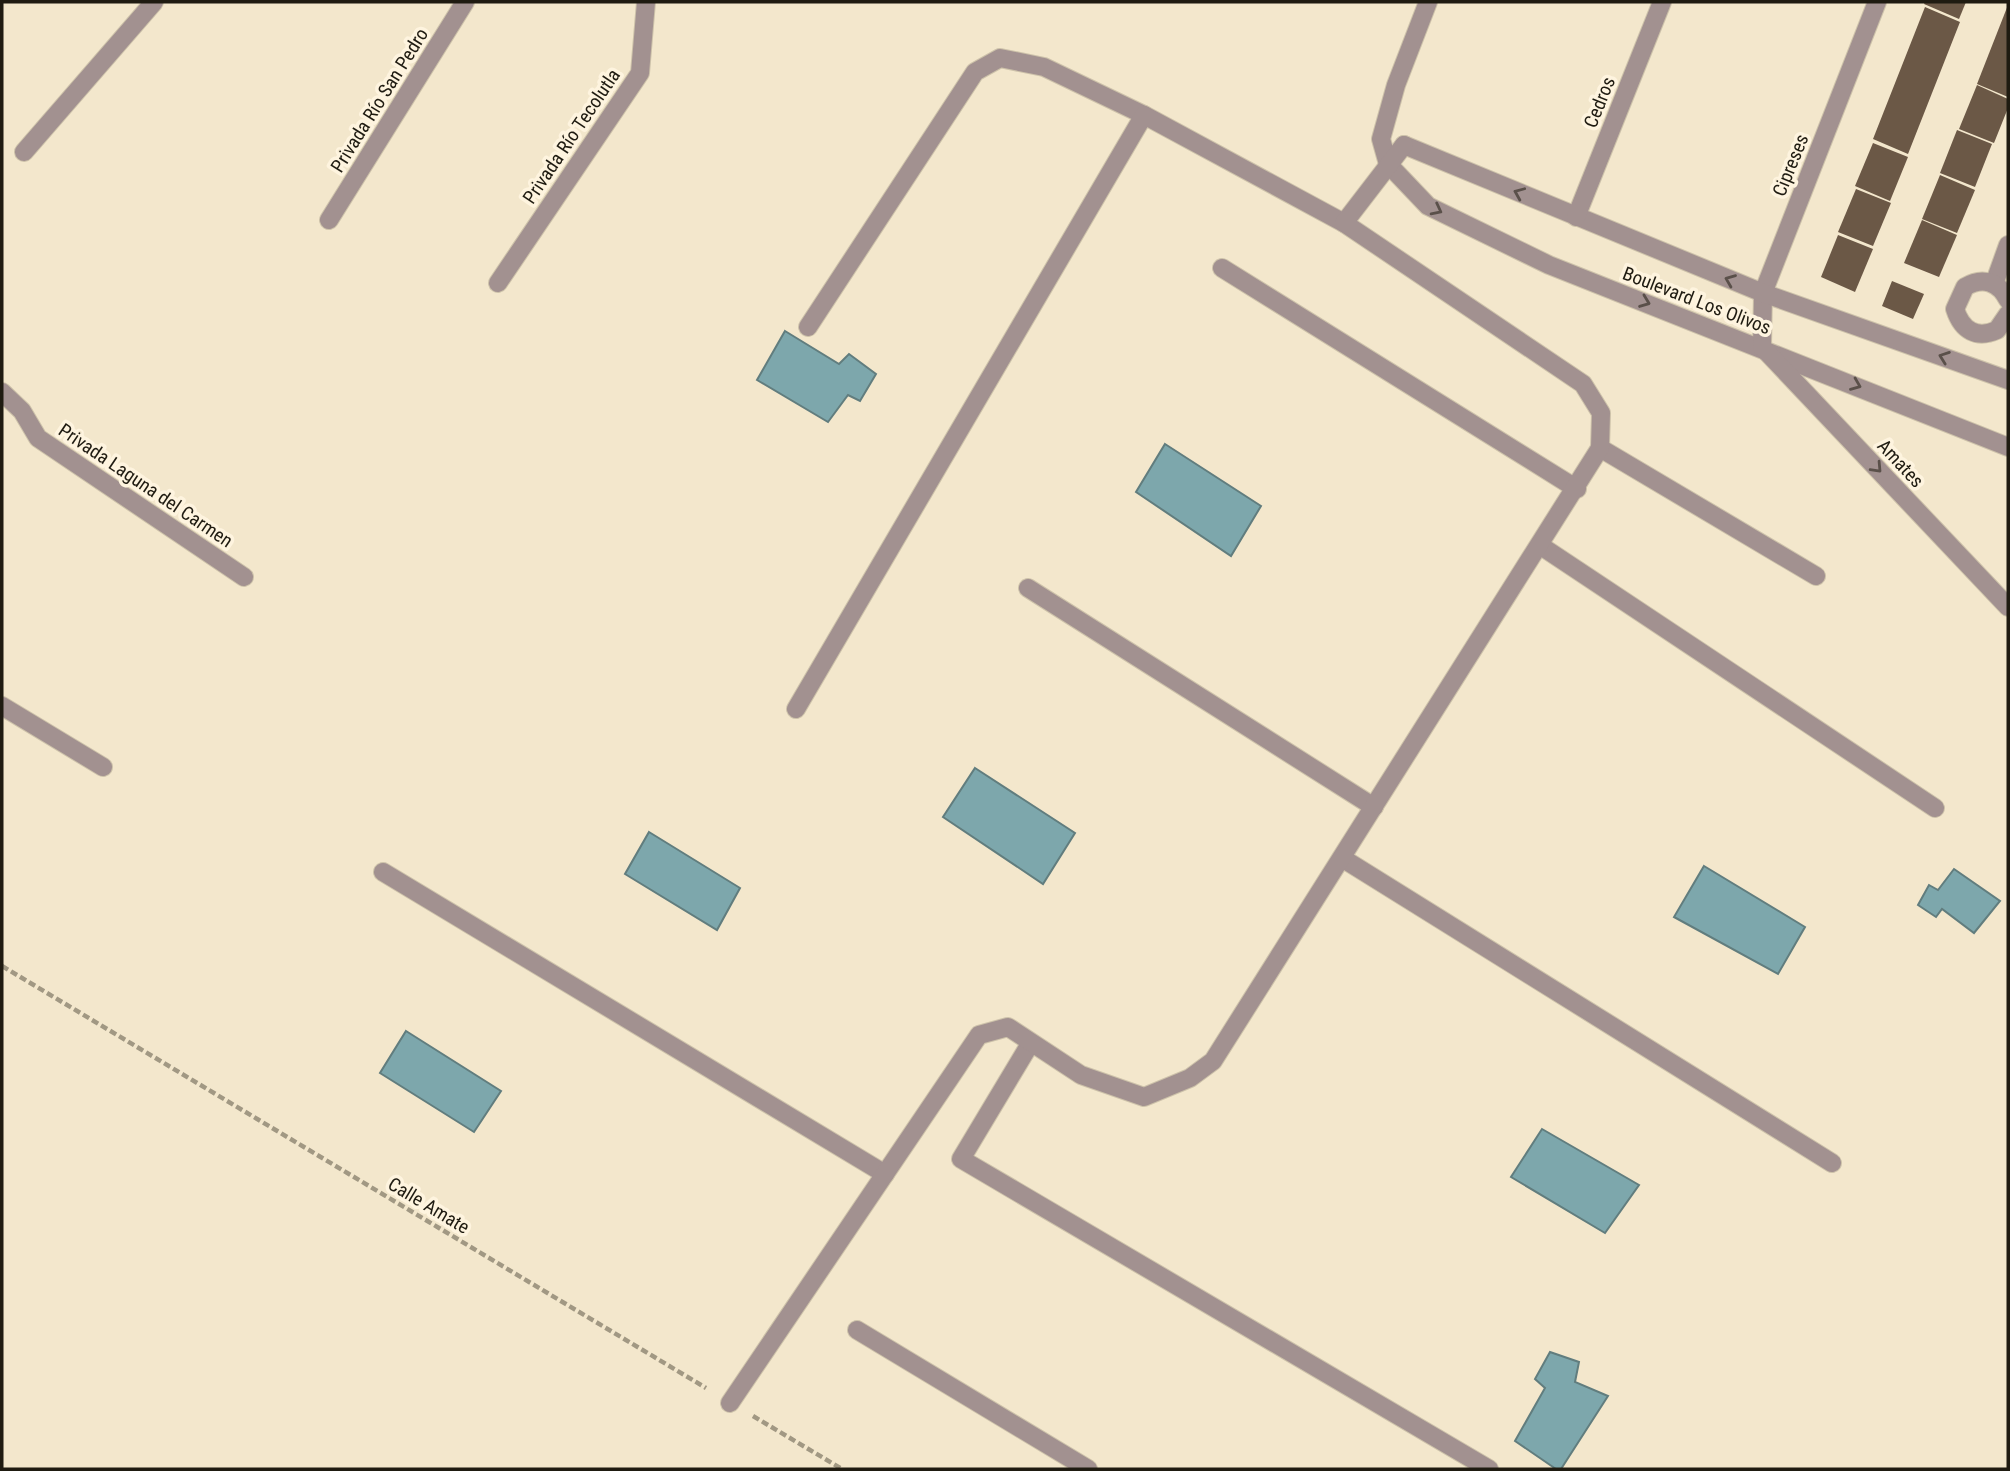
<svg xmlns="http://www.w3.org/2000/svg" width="2010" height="1471" viewBox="0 0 2010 1471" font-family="'Roboto Condensed',sans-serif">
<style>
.water{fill:#7da7ac;stroke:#617d7e;stroke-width:2}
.building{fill:#6b5846}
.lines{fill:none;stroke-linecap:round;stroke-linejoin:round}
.minor-casing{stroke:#cdc2aa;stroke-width:20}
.path{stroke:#a19883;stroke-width:4.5;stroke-dasharray:7 3.5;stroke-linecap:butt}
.minor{stroke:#a29190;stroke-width:18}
.oneway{stroke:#5a504a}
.labels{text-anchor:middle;stroke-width:7;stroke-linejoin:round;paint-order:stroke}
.street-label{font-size:19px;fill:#1f1b11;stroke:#fef4df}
</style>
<rect width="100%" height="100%" fill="#f3e7cc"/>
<g class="water">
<path d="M785 331 839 364 849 354 876 374 860 401 848 395 828 422 757 380Z"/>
<path d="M1165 444 1261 506 1231 556 1136 492Z"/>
<path d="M975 768 1075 833 1043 884 943 817Z"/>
<path d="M649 832 740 888 717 930 625 874Z"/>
<path d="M1704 866 1805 927 1778 974 1674 917Z"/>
<path d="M1954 869 2000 901 1974 933 1942 909 1936 917 1918 905 1929 885 1938 890Z"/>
<path d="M406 1031 501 1091 474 1132 380 1073Z"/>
<path d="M1542 1129 1639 1185 1605 1233 1511 1177Z"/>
<path d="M1550 1352 1579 1362 1575 1382 1608 1396 1561 1469H1556L1515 1441 1545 1388 1535 1379Z"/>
</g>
<g class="building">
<path d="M1925 2H1966L1959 19 1924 4Z"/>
<path d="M2008 5V97L1977 84Z"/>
<path d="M1925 7 1960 22 1908 154 1873 139Z"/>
<path d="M1977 85 2008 99V108L1994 143 1959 129Z"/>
<path d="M1957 130 1992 144 1975 187 1940 173Z"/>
<path d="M1873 143 1908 157 1890 201 1855 186Z"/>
<path d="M1940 175 1975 190 1957 233 1922 219Z"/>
<path d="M1856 189 1891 203 1873 246 1838 232Z"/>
<path d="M1922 220 1957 235 1939 277 1904 263Z"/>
<path d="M1838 235 1873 249 1855 292 1821 277Z"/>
<path d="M1892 281 1924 294 1913 319 1882 306Z"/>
</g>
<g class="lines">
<g class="minor-casing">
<g id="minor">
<path d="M1428 2 1396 85 1381 139 1388 164 1428 206 1549 265 2008 447"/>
<path d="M1877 2 1763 293 1762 347 2008 607"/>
<path d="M1404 145 1763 293 2008 380"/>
<path d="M24 152 154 2"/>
<path d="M1576 217 1662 2"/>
<path d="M329 220 465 2"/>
<path d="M1222 268 1577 489"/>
<path d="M498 283 640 73 646 2"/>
<path d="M1994 284 2008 245"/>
<path d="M2008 300C1999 282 1983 276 1965 287L1955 309C1962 331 1977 339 1997 330L2008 314"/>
<path d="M808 327 975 72 1000 58 1044 67 1144 115"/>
<path d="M2 392 22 411 38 438 244 577"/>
<path d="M1600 448 1816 576"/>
<path d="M1541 546 1935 808"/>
<path d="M1028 588 1374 807"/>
<path d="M2 706 103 767"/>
<path d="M796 709 1144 115 1344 223"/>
<path d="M1342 858 1832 1163"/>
<path d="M383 872 885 1174"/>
<path d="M1030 1044 961 1159 1489 1469"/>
<path d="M857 1330 1088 1469"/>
<path d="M730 1403 979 1035 1008 1027 1081 1075 1144 1097 1190 1078 1213 1061 1600 448 1601 413 1583 384 1344 223 1404 145"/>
</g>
</g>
<g class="path">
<path d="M2 966 706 1388"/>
<path d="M753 1416 842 1469"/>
</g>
<use href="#minor" class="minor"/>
</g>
<defs><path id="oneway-chevron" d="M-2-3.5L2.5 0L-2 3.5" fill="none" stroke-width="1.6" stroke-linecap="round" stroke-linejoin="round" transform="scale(1.75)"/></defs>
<g class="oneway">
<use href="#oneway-chevron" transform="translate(1519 193) rotate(-157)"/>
<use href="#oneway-chevron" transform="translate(1437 210) rotate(27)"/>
<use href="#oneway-chevron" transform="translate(1730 280) rotate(-158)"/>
<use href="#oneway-chevron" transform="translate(1645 302) rotate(21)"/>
<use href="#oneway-chevron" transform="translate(1944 357) rotate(-160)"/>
<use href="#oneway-chevron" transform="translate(1856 385) rotate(22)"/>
<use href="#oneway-chevron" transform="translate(1877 468) rotate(47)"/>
</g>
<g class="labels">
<g class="street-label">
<text transform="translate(379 100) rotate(-58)" y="7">Privada Río San Pedro</text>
<text transform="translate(1599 102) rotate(-68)" y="7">Cedros</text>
<text transform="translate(571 136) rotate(-56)" y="7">Privada Río Tecolutla</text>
<text transform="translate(1790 165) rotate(-68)" y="7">Cipreses</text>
<text transform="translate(1697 300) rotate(21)" y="7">Boulevard Los Olivos</text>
<text transform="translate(1901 463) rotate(47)" y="7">Amates</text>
<text transform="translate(146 485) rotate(34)" y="7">Privada Laguna del Carmen</text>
<text transform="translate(429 1205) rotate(31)" y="7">Calle Amate</text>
</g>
</g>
<rect width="2010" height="1471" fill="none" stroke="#1f1b11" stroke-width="7"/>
</svg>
